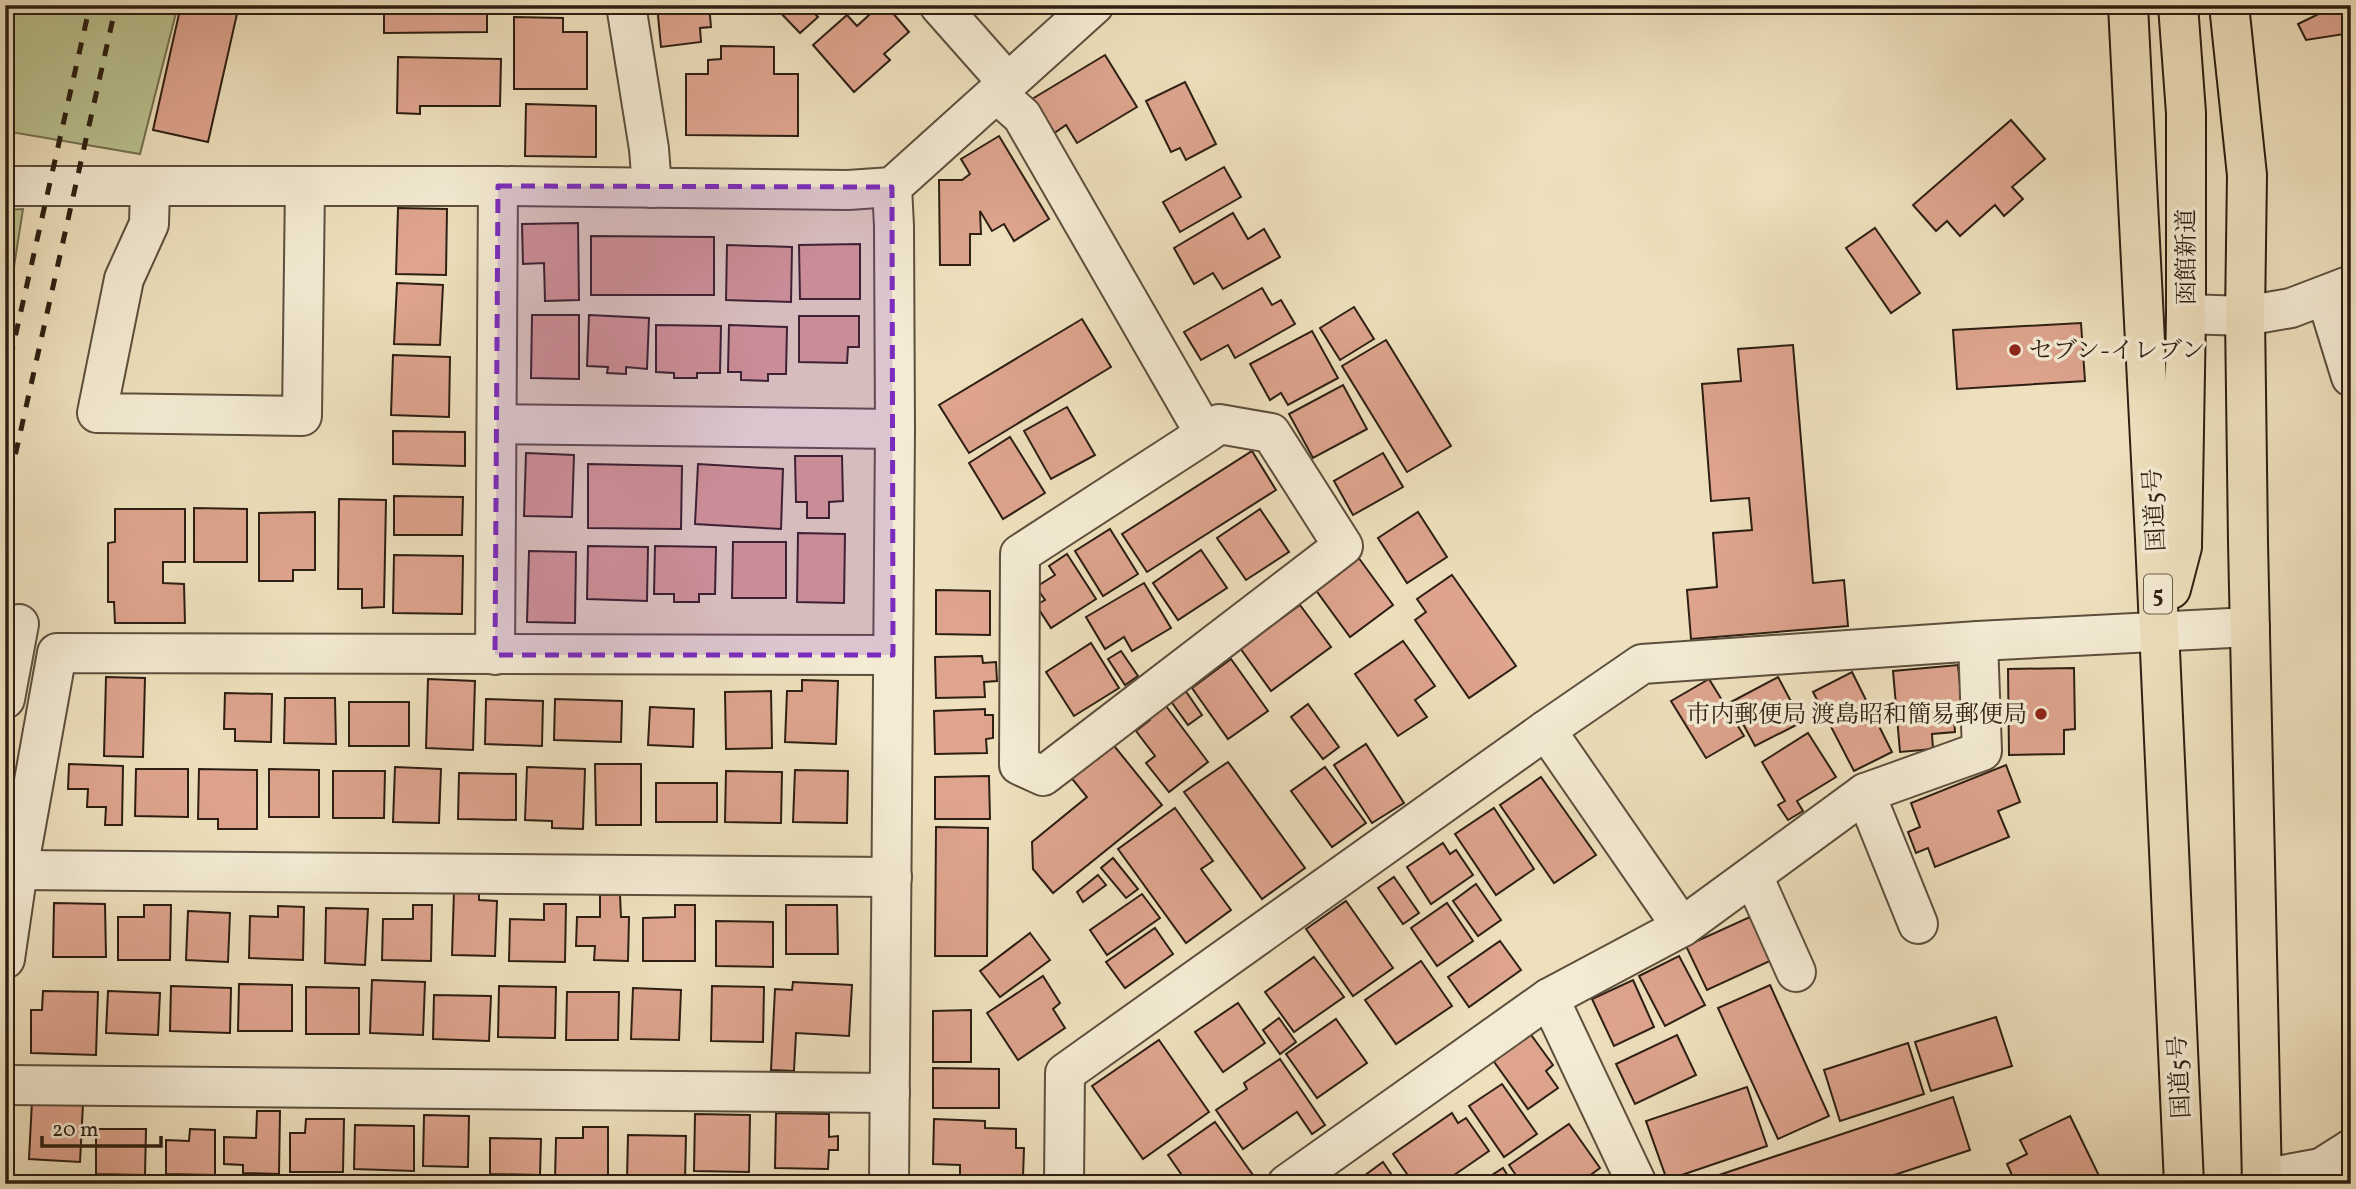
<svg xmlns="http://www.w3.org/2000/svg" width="2356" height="1189" viewBox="0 0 2356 1189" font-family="Vollkorn,'Noto Serif JP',serif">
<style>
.green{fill:#bac290;stroke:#747051;stroke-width:2}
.building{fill:#dea48e;stroke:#2d1f12;stroke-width:2}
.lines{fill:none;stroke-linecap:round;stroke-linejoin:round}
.minor-casing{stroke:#5d4f3d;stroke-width:42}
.highway-casing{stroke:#2d1f12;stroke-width:42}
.minor{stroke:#f4ebd4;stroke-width:38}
.highway{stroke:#eee0bd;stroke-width:38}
.rail{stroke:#2d1f12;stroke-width:5;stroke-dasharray:12 12;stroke-linecap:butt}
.marked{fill:#7b2cbf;fill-opacity:0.2;stroke:#7b2cbf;stroke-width:5;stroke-dasharray:14 9;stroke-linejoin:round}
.poi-dot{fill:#8f2418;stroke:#f4ebd4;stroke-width:2.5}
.labels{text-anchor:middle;stroke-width:7;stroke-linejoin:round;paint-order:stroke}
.shield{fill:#f4ebd4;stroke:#695c4c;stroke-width:2}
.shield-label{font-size:23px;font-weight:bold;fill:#2d1f12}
.street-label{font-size:24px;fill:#2d1f12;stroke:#f4ebd4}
.poi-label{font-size:24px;fill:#2d1f12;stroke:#f4ebd4;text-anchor:start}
</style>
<rect width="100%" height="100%" fill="#eee0bd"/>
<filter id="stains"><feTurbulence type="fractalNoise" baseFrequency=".00286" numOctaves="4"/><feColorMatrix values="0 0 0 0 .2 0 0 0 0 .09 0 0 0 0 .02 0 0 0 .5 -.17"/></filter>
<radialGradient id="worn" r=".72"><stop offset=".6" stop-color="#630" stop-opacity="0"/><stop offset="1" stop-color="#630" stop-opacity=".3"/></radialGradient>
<g class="green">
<path d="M5 5H178L140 154 5 131Z"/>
<path d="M23 209 5 324V210Z"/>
</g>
<g class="building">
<path d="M181 5H239L208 142 153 130Z"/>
<path d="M384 5H487V32L384 33Z"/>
<path d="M657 5H709L711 27 700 28 701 42 661 47Z"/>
<path d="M773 5H806L818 17 800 33Z"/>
<path d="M880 5H886L909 32 884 54 890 60 854 92 813 45 847 15 857 26Z"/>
<path d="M2337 5H2351V33L2306 40 2298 24Z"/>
<path d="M514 17 563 18V32H587V89H514Z"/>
<path d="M721 46 774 47V74H798V136L686 135V74H708V60L721 59Z"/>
<path d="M1105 55 1137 107 1077 143 1066 125 1053 134 1032 99Z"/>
<path d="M398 57 501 59 500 106H420V114L397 113Z"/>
<path d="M1185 82 1216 144 1186 160 1180 148 1171 152 1146 101Z"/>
<path d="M526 104 596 106V157L525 156Z"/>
<path d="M2011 120 2045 159 2012 187 2023 199 2004 216 1995 205 1960 236 1947 221 1936 231 1913 205Z"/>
<path d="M999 136 1049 219 1014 241 1004 224 992 231 980 211 981 234H970V265H940L939 180H962L970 174 961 159Z"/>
<path d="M1224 167 1241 197 1180 232 1163 202Z"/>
<path d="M398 208 447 209 446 275 396 274Z"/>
<path d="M1233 213 1248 239 1264 229 1280 257 1223 289 1213 273 1194 284 1174 248Z"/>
<path d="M578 223 579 300 545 301 544 263 523 264 522 224Z"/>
<path d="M1875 228 1920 293 1891 313 1846 248Z"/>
<path d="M591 236 714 237V295H591Z"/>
<path d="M860 244V299H800L799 245Z"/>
<path d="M727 245 792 247 791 302 726 300Z"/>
<path d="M397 283 443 285 440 345 394 344Z"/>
<path d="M1262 288 1272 305 1281 300 1295 324 1235 358 1228 345 1201 360 1184 332Z"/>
<path d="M1354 307 1374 339 1340 360 1320 328Z"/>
<path d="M532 315H579V379L531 378Z"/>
<path d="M589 315 649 318 647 369 626 367V374L607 373 608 367 587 366Z"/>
<path d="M799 316H859V347H848L847 363 799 362Z"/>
<path d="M1082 319 1111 367 969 453 939 405Z"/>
<path d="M2081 323 2085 381 1957 389 1953 330Z"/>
<path d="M656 325 721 326 720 373H697V378H674V373L656 372Z"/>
<path d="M729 325 787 327 786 374H768V381L741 380V372H728Z"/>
<path d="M1312 331 1338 378 1288 405 1281 393 1270 400 1250 364Z"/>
<path d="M1386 340 1451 446 1407 472 1342 366Z"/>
<path d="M1793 345 1813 583 1844 580 1848 626 1691 639 1687 590 1717 587 1713 533 1752 530 1749 498 1711 501 1702 384 1741 381 1738 349Z"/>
<path d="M393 355 450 357 449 417 391 415Z"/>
<path d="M1343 385 1367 429 1313 458 1289 414Z"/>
<path d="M1067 407 1095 455 1051 479 1024 431Z"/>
<path d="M393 431 465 432V466L393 464Z"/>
<path d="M1010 437 1045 493 1003 519 969 463Z"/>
<path d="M1252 451 1276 490 1147 572 1122 534Z"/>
<path d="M526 453 574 455 572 517 524 516Z"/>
<path d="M1383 453 1403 487 1353 515 1334 481Z"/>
<path d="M795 456H842L843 501 829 502V518H807V502H796Z"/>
<path d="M588 464 682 466 681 529 588 528Z"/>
<path d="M698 464 783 469 781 529 695 524Z"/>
<path d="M394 496 463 497 462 535H394Z"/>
<path d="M339 499 386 500 384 607 362 608V589H338Z"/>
<path d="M194 508 247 509V562H194Z"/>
<path d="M115 509H185V562H163V583L184 584 185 623H115L114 602H108V543L115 542Z"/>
<path d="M1260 509 1289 552 1246 580 1217 538Z"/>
<path d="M315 512V570H293V581H259V513Z"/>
<path d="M1418 512 1447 557 1407 583 1378 538Z"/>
<path d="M1110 529 1138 574 1103 596 1075 551Z"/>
<path d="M798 533 845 534 844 603 797 602Z"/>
<path d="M733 542H786V598H732Z"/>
<path d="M588 546 648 547 647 601 587 599Z"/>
<path d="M655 546 716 547 715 594H699V602H674V594H654Z"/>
<path d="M1201 550 1227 588 1178 620 1153 583Z"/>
<path d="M529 551 576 552 575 623 527 622Z"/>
<path d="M1067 554 1096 599 1051 628 1036 605 1045 600 1036 587 1055 575 1049 566Z"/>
<path d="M394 555 463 556 462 614 393 613Z"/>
<path d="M1358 557 1393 605 1350 637 1315 589Z"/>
<path d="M1452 575 1516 666 1469 698 1415 620 1426 612 1417 599Z"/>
<path d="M1144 583 1171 628 1132 651 1124 637 1105 649 1086 617Z"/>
<path d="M936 590 990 591V635L936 634Z"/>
<path d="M1300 605 1331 647 1271 691 1240 648Z"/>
<path d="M1403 641 1435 686 1415 700 1427 717 1398 736 1355 674Z"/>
<path d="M1091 643 1119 688 1074 716 1046 672Z"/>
<path d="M1121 651 1138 676 1125 685 1108 659Z"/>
<path d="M982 656 983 663 996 662 997 681 984 682 985 697 936 698 935 657Z"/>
<path d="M1231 659 1268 711 1228 739 1192 688Z"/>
<path d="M1958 665 1963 716 1954 717 1955 732 1932 734 1933 749 1900 752 1893 671Z"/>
<path d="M2074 668 2075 729 2064 730V754L2009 755 2008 669Z"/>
<path d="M1852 672 1892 752 1854 771 1813 692Z"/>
<path d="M106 677 145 678 143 757 104 756Z"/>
<path d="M1778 677 1802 722 1755 746 1731 702Z"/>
<path d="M428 679 475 681 473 750 426 748Z"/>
<path d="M1709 679 1744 736 1706 758 1671 701Z"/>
<path d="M802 680 838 681 836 744 785 742 787 691H802Z"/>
<path d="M1185 690 1202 715 1188 725 1170 700Z"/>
<path d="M771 691 772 748 726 749 725 692Z"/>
<path d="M225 693 272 694 271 742 235 741V729H224Z"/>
<path d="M285 698H335L336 744 284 743Z"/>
<path d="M486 699 543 701 542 746 485 744Z"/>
<path d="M555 699 622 701 621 742 554 740Z"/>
<rect x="349" y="702" width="60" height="44"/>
<path d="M1163 702 1208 762 1169 792 1146 763 1155 756 1136 731 1150 720 1147 715Z"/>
<path d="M1308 704 1339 747 1323 759 1291 717Z"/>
<path d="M650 707 694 709 693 747 648 745Z"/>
<path d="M985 709V715H993V738L986 739 987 753 935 754 934 711Z"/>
<path d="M1808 733 1836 777 1797 801 1803 811 1788 820 1778 805 1785 801 1762 762Z"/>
<path d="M1111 742 1162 805 1053 893 1033 869 1032 842 1087 797 1069 775Z"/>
<path d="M1366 744 1404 803 1372 823 1334 765Z"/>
<path d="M1228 762 1305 868 1262 899 1184 792Z"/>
<path d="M69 764 123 766 122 825H105L106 807H87L88 789H68Z"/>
<path d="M595 764H641V825H596Z"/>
<path d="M2006 765 2020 802 1998 811 2009 837 1935 867 1928 848 1916 853 1908 832 1920 827 1911 803Z"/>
<path d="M395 767 441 769 439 823 393 822Z"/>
<path d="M527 767 585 769 583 829 552 828V821L525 820Z"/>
<path d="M1325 767 1366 823 1332 847 1291 791Z"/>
<path d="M136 769H188V817L135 816Z"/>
<path d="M199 769 257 770V829H218V819H198Z"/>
<path d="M269 769 319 770V817H269Z"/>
<path d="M795 770 848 771 847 823 793 822Z"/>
<path d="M333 771H385L384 818H333Z"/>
<path d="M726 771 782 772 781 823 725 822Z"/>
<path d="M459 773 516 774V820L458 819Z"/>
<path d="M989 776 990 819H935V777Z"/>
<path d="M1541 777 1596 855 1554 883 1500 805Z"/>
<rect x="656" y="783" width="61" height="39"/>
<path d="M1175 808 1213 861 1201 869 1231 910 1186 943 1118 849Z"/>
<path d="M1494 808 1534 869 1496 895 1455 834Z"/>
<path d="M936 827 988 828 987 956H935Z"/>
<path d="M1443 843 1450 854 1456 850 1473 875 1431 904 1407 867Z"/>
<path d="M1113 858 1138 889 1126 898 1101 868Z"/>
<path d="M1098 875 1106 885 1083 902 1077 892Z"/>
<path d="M1394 877 1419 913 1403 924 1378 888Z"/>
<path d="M1476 884 1501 920 1478 936 1453 901Z"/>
<path d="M454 890 479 891V900L497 901 495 956 452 955Z"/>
<path d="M1142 894 1160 918 1107 955 1090 930Z"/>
<path d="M600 895H620L621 917H629L628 961 594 960 595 946H576L577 917H600Z"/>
<path d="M1346 901 1393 968 1353 996 1306 929Z"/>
<path d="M54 903 105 904 106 957H53Z"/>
<path d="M1447 903 1473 941 1437 966 1411 928Z"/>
<path d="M544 904H566L565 962 509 961 510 919 544 920Z"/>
<path d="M144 905H171L170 960H118V917H144Z"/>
<path d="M413 905H432L431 961 382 960 383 919H413Z"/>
<path d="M675 905H695V961H643V918L675 917Z"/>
<path d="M786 905H837L838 954H786Z"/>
<path d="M278 906 304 907 303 960 249 958 250 916 278 917Z"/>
<path d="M326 908 368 909 365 965 325 963Z"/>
<path d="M188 911 230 913 228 962 186 960Z"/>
<path d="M1752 916 1772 960 1707 990 1686 946Z"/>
<path d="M716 921 773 922V967L716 966Z"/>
<path d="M1155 928 1173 954 1125 988 1106 962Z"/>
<path d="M1030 933 1050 960 1000 997 980 971Z"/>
<path d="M1500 941 1521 970 1469 1007 1448 977Z"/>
<path d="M1679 956 1705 1005 1665 1026 1639 976Z"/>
<path d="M1314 957 1344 997 1294 1032 1265 992Z"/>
<path d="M1421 961 1452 1006 1396 1044 1365 1000Z"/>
<path d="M1043 976 1060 1003 1053 1009 1065 1028 1018 1060 987 1013Z"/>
<path d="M372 980 425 982 423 1035 370 1033Z"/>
<path d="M1633 980 1654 1027 1614 1046 1592 999Z"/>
<path d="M793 982 852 985 849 1036 796 1033 794 1071 771 1070 775 989 792 990Z"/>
<path d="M239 984 292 985V1031H238Z"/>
<path d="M1770 985 1829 1116 1778 1139 1718 1008Z"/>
<path d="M171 986 231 988 230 1033 170 1031Z"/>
<path d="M499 986 556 987 555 1038 498 1037Z"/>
<path d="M712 986 764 987 763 1042 711 1041Z"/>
<path d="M306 987 359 988V1034H306Z"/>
<path d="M633 988 681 990 679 1040 631 1039Z"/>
<path d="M43 991 98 992 96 1055 31 1053V1010H42Z"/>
<path d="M108 991 160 993 158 1035 106 1033Z"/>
<path d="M567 992H619L618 1040H566Z"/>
<path d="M434 995 491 996 489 1041 433 1039Z"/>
<path d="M1238 1003 1265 1043 1223 1072 1195 1032Z"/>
<path d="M971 1010V1062H933V1011Z"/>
<path d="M1996 1017 2012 1066 1931 1091 1915 1042Z"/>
<path d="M1279 1018 1296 1042 1280 1054 1263 1030Z"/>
<path d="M1336 1019 1367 1063 1317 1098 1286 1054Z"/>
<path d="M1529 1032 1553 1065 1546 1071 1558 1088 1528 1109 1492 1059Z"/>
<path d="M1677 1035 1696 1075 1635 1104 1616 1064Z"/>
<path d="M1159 1040 1209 1112 1143 1159 1092 1086Z"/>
<path d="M1908 1043 1924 1094 1840 1121 1824 1070Z"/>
<path d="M1280 1059 1325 1125 1312 1134 1297 1112 1243 1149 1216 1110 1247 1089 1244 1083Z"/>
<path d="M933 1068 999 1069V1108H933Z"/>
<path d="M1502 1084 1537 1134 1504 1157 1469 1106Z"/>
<path d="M1747 1087 1767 1146 1667 1180 1646 1121Z"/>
<path d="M1953 1097 1970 1150 1867 1184H1692Z"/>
<path d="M32 1101 83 1104 80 1162 29 1159Z"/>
<path d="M257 1111H280L279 1174 243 1173V1165L224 1164V1137L256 1138Z"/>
<path d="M776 1113 829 1114V1137L838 1136V1150H829L828 1169 775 1168Z"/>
<path d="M1452 1113 1458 1123 1466 1118 1489 1151 1441 1184H1414L1393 1154Z"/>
<path d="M695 1114 750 1115 749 1172 694 1171Z"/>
<path d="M424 1115 469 1116 468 1167 423 1166Z"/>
<path d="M2070 1116 2103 1184H2016L2007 1164 2027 1154 2020 1140Z"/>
<path d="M306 1119H344L343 1172H290V1133H305Z"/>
<path d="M934 1119 985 1121V1128L1016 1129V1148H1024L1023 1177 960 1175V1165L933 1164Z"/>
<path d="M1215 1122 1253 1175 1240 1184H1188L1168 1155Z"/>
<path d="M1569 1124 1600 1168 1578 1184H1522L1509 1165Z"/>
<path d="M355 1125 414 1126V1171L354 1169Z"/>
<path d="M583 1127H608V1179H555L556 1138H583Z"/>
<path d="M96 1129H146L145 1175 96 1174Z"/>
<path d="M190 1129 215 1130V1175L166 1174V1140L189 1141Z"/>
<path d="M628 1135 686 1136 685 1181 627 1179Z"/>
<path d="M490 1138 541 1139 540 1175 490 1174Z"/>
<path d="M1383 1162 1398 1184H1353Z"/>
<path d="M1503 1168 1513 1184H1494L1489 1177Z"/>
</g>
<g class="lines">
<g class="minor-casing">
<g id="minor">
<path d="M626 5 649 149 652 188"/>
<path d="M939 5 1008 83"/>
<path d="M996 93 1022 116 1205 434 1219 424 1271 433 1343 546 1043 776 1019 765 1020 554 1205 434"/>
<path d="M5 186H498L848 190 892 187 1094 5"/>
<path d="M150 187 149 224 124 279 97 413 302 416 305 186"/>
<path d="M2326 296 2351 377"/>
<path d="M2186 314 2245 316 2291 308 2351 285"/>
<path d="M497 424 895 429"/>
<path d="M495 655 498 186"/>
<path d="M5 699 19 624"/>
<path d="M1546 730 1682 927"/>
<path d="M1865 793 1918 924"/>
<path d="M18 870 892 877"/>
<path d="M1753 876 1796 972"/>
<path d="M5 959 18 870 57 653 893 655"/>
<path d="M1549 998 1637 1184"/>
<path d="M5 1085 890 1093"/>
<path d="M2261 1179 2321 1168 2351 1149"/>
<path d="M889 1184 895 429 894 226 892 187"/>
<path d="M1064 1184 1065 1073 1546 730 1642 664 1978 641 2250 627"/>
<path d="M1287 1184 1549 998 1682 927 1865 793 1982 751 1978 641"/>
</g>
</g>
<g class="highway-casing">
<g id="highway">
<path d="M2128 5 2155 539 2184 1184"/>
<path d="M2229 5 2247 175 2245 316 2248 542 2262 1184"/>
<path d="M2171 589 2182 547 2186 314V113L2178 5"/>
</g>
</g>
<use href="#minor" class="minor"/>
<use href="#highway" class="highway"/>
<g class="rail">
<path d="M5 382 90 5"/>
<path d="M5 501 116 5"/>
</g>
</g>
<path class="marked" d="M498 186 892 187 893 655H495Z"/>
<g class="poi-dot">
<circle cx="2015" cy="350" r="7"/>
<circle cx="2041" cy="714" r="7"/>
</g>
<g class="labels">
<rect class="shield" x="2144" y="574.5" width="28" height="39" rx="5"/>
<g class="shield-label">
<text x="2158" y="602">5</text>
</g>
<g class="street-label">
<text transform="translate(2186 257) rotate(-90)" y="8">函館新道</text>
<text transform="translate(2154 510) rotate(-93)" y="8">国道5号</text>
<text transform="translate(2179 1077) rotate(-93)" y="8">国道5号</text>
</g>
<g class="poi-label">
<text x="2029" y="358">セブン-イレブン</text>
<text x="2027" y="722" text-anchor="end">市内郵便局 渡島昭和簡易郵便局</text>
</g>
</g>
<rect width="2356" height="1189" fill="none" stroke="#eee0bd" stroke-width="28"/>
<rect x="7" y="7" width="2342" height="1175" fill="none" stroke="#2d1f12" stroke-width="3.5"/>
<rect x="14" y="14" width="2328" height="1161" fill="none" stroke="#2d1f12" stroke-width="2"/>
<path d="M42 1136v10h119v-10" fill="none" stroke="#2d1f12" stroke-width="3.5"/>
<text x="52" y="1136" font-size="21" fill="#2d1f12" stroke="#f4ebd4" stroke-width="5" paint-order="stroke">20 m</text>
<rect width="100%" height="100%" filter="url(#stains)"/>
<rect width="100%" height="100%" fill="url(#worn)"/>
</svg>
